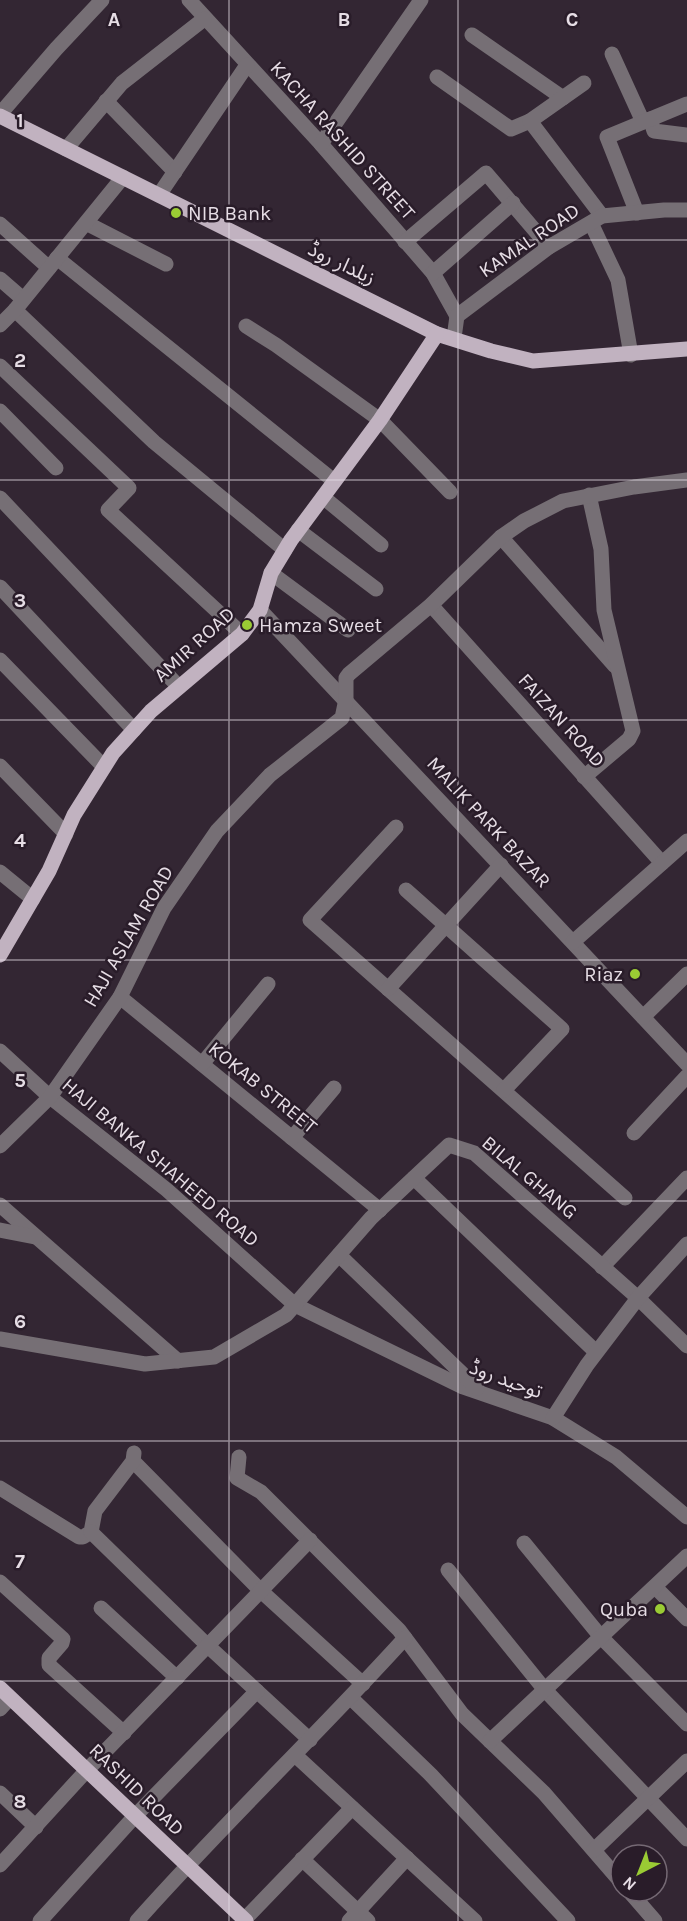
<svg xmlns="http://www.w3.org/2000/svg" width="687" height="1921" viewBox="0 0 687 1921" font-family="Karla,'Noto Sans Arabic',sans-serif">
<style>
.lines{fill:none;stroke-linecap:round;stroke-linejoin:round}
.minor{stroke:#766f75;stroke-width:15}
.major{stroke:#c1b2c0;stroke-width:15}
.grid{fill:none;stroke:#e6dde5;stroke-width:1.5;stroke-opacity:0.55}
.poi-dot{fill:#9acb34;stroke:#291c29;stroke-width:2}
.labels{text-anchor:middle;stroke-width:5;stroke-linejoin:round;paint-order:stroke}
.street-label{font-size:20px;fill:#e6dde5;stroke:#291c29}
.poi-label{font-size:20px;fill:#e6dde5;stroke:#291c29;text-anchor:start}
.grid-label{font-size:20px;text-anchor:middle;font-weight:bold;fill:#e6dde5;stroke:#291c29;stroke-width:5;stroke-linejoin:round;paint-order:stroke}
</style>
<rect width="100%" height="100%" fill="#332633"/>
<g class="lines">
<g class="minor">
<path d="M189 0 321 144 433 273 457 316"/>
<path d="M472 35 563 98"/>
<path d="M612 54 643 122"/>
<path d="M437 77 511 129 530 121"/>
<path d="M584 83 530 121 602 216"/>
<path d="M106 101 175 172"/>
<path d="M0 114 56 49 102 0"/>
<path d="M650 119 654 131 687 135"/>
<path d="M321 144 421 0"/>
<path d="M66 149 122 83 204 19"/>
<path d="M159 195 247 65"/>
<path d="M637 213 607 137 687 104"/>
<path d="M86 223 166 264"/>
<path d="M591 223 618 280 631 355"/>
<path d="M0 224 49 268"/>
<path d="M405 242 486 173 549 247"/>
<path d="M57 258 334 481"/>
<path d="M433 273 513 203"/>
<path d="M0 279 23 299"/>
<path d="M15 310 154 442 285 550"/>
<path d="M0 325 15 310 123 177"/>
<path d="M246 326 276 345 380 420 450 492"/>
<path d="M454 338 457 316 549 247 602 216 664 210H687"/>
<path d="M0 366 129 488 108 510 242 634"/>
<path d="M0 411 56 468"/>
<path d="M323 497 381 545"/>
<path d="M0 498 179 687"/>
<path d="M298 530 376 589"/>
<path d="M501 537 615 666"/>
<path d="M271 573 348 630"/>
<path d="M0 587 134 730"/>
<path d="M431 605 662 863"/>
<path d="M260 610 687 1064"/>
<path d="M0 660 104 767"/>
<path d="M0 766 66 834"/>
<path d="M584 777 629 739 633 731 604 610 601 549 589 495"/>
<path d="M396 827 310 920 625 1198"/>
<path d="M0 872 33 899"/>
<path d="M406 890 562 1029 504 1090"/>
<path d="M573 942 687 841"/>
<path d="M388 989 501 865"/>
<path d="M120 997 380 1210"/>
<path d="M643 1017 687 974"/>
<path d="M0 1051 50 1097 167 1190 295 1305 463 1387 553 1418 616 1457 687 1517"/>
<path d="M202 1064 268 984"/>
<path d="M634 1133 687 1076"/>
<path d="M292 1138 334 1088"/>
<path d="M0 1146 50 1097 120 997 164 908 217 831 270 775 342 718 346 699V678L349 674 431 605 501 537 524 521 563 501 634 487 687 480"/>
<path d="M414 1178 596 1352"/>
<path d="M0 1205 178 1361"/>
<path d="M0 1230 35 1237"/>
<path d="M339 1255 477 1388"/>
<path d="M602 1267 687 1178"/>
<path d="M0 1339 145 1364 214 1357 286 1315 371 1218 449 1145 474 1153 638 1298 687 1346"/>
<path d="M553 1418 587 1365 638 1298 687 1244"/>
<path d="M239 1457 237 1478 261 1492 399 1630 462 1714 544 1793 621 1882"/>
<path d="M133 1461 261 1591 363 1684"/>
<path d="M0 1488 79 1537H83L91 1532 95 1511 133 1461 134 1453"/>
<path d="M91 1532 208 1646 310 1740"/>
<path d="M524 1543 601 1637 687 1724"/>
<path d="M448 1570 545 1690 687 1839"/>
<path d="M0 1582 63 1639 62 1643 49 1658V1665L124 1733"/>
<path d="M655 1587 687 1619"/>
<path d="M101 1608 177 1678"/>
<path d="M351 1698 431 1775 568 1921"/>
<path d="M0 1709 10 1698"/>
<path d="M490 1741 687 1556"/>
<path d="M295 1755 475 1921"/>
<path d="M0 1793 36 1827"/>
<path d="M594 1850 687 1761"/>
<path d="M302 1859 368 1921"/>
<path d="M0 1865 87 1770 310 1540"/>
<path d="M629 1891 655 1921"/>
<path d="M40 1921 135 1816 257 1691"/>
<path d="M137 1921C223 1824 318 1734 405 1638"/>
<path d="M243 1921 352 1808"/>
<path d="M349 1921 407 1858"/>
</g>
<g class="major">
<path d="M0 116 437 334 491 351 533 361 687 349"/>
<path d="M0 955 49 871 74 815 113 753 151 711 242 634 260 610 271 573 291 540 380 420 437 334"/>
<path d="M0 1688 246 1921"/>
</g>
</g>
<path class="grid" d="M229 0V1921M458 0V1921M0 240H687M0 480H687M0 720H687M0 960H687M0 1201H687M0 1441H687M0 1681H687"/>
<g class="poi-dot">
<circle cx="176" cy="213" r="6"/>
<circle cx="247" cy="625" r="6"/>
<circle cx="635" cy="974" r="6"/>
<circle cx="660" cy="1609" r="6"/>
</g>
<g class="labels">
<g class="street-label">
<text transform="translate(343 140) rotate(48)" y="7">KACHA RASHID STREET</text>
<text transform="translate(529 240) rotate(-34)" y="7">KAMAL ROAD</text>
<text transform="translate(342 263) rotate(26)" y="7">زیلدار روڈ</text>
<text transform="translate(194 644) rotate(-42)" y="7">AMIR ROAD</text>
<text transform="translate(562 720) rotate(48)" y="7">FAIZAN ROAD</text>
<text transform="translate(489 822) rotate(47)" y="7">MALIK PARK BAZAR</text>
<text transform="translate(128 936) rotate(-60)" y="7">HAJI ASLAM ROAD</text>
<text transform="translate(263 1087) rotate(39)" y="7">KOKAB STREET</text>
<text transform="translate(161 1162) rotate(40)" y="7">HAJI BANKA SHAHEED ROAD</text>
<text transform="translate(530 1177) rotate(40)" y="7">BILAL GHANG</text>
<text transform="translate(506 1379) rotate(20)" y="7">توحید روڈ</text>
<text transform="translate(137 1789) rotate(44)" y="7">RASHID ROAD</text>
</g>
<g class="poi-label">
<text x="188" y="220">NIB Bank</text>
<text x="259" y="632">Hamza Sweet</text>
<text x="623" y="981" text-anchor="end">Riaz</text>
<text x="648" y="1616" text-anchor="end">Quba</text>
</g>
</g>
<g class="grid-label">
<text x="114" y="26">A</text>
<text x="344" y="26">B</text>
<text x="572" y="26">C</text>
<text x="20" y="127">1</text>
<text x="20" y="367">2</text>
<text x="20" y="607">3</text>
<text x="20" y="847">4</text>
<text x="20" y="1087">5</text>
<text x="20" y="1328">6</text>
<text x="20" y="1568">7</text>
<text x="20" y="1808">8</text>
</g>
<g transform="translate(639 1873) rotate(222)"><circle r="28" fill="#291c29" stroke="#756974" stroke-width="1.5"/>
<path d="M0-4.5L10 22L0 15L-10 22Z" fill="#9acb34"/>
<text y="-9" font-size="16" font-weight="bold" text-anchor="middle" fill="#e6dde5">N</text>
</g>
</svg>
